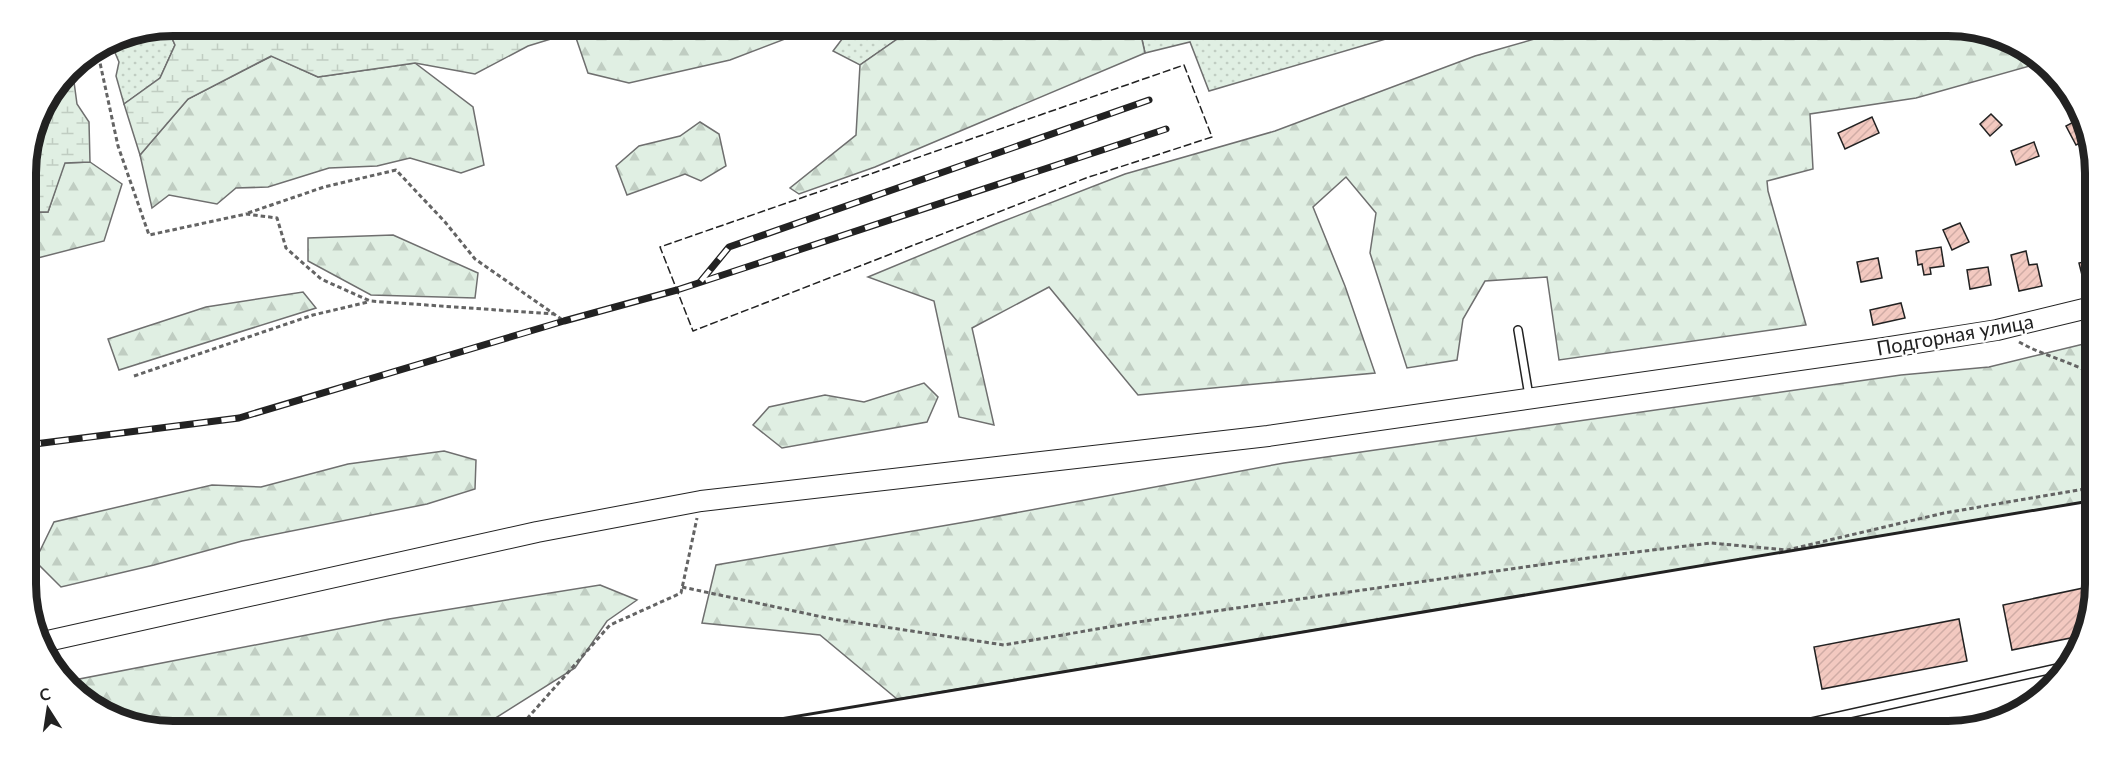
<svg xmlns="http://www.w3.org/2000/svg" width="2121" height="757" viewBox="0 0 2121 757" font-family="Lato,sans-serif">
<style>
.grass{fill:url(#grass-dots);stroke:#6f6f6f;stroke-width:1.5}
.forest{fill:url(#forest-firs);stroke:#6f6f6f;stroke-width:1.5}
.wetland{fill:url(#wetland-marsh);stroke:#6f6f6f;stroke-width:1.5}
.building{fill:url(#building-hatch);stroke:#222;stroke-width:1.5}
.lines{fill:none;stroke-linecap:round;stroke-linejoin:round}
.service-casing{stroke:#222;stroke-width:10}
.secondary-casing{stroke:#222;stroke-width:22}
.path{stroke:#646464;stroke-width:3;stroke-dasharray:4.5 3;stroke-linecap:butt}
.service{stroke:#fff;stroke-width:7}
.secondary{stroke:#fff;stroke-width:20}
.rail-casing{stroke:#222;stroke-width:7}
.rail{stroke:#fff;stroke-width:4.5;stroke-dasharray:14;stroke-linecap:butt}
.fence{stroke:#222;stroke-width:1.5;stroke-dasharray:8 3;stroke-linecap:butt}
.wall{stroke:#222;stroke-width:3}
.labels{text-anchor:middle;stroke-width:4.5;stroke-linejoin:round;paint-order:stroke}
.street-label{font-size:20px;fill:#222;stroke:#fff}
.rim{fill:none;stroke:#222;stroke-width:8}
</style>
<defs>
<pattern id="grass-dots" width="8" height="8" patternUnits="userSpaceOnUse" patternTransform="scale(1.5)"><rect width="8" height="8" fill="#e0efe3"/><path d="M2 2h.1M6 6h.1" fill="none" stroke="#c0cdc2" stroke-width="1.8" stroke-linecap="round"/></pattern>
<pattern id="forest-firs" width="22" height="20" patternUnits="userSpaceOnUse" patternTransform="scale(1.5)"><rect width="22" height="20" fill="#e0efe3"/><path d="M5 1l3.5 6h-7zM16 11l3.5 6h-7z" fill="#c0cdc2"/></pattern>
<pattern id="wetland-marsh" width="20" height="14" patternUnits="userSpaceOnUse" patternTransform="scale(1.5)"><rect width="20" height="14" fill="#e0efe3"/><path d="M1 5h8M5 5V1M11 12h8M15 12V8" fill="none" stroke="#c0cdc2"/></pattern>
<pattern id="building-hatch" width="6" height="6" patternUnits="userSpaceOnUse" patternTransform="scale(1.5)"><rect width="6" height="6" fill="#f3c9c0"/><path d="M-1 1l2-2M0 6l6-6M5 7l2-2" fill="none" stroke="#d0aca5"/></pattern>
</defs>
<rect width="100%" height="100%" fill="#fff"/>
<g class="grass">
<path d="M852 26H916L860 65 833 51Z"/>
<path d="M1139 26H1430L1209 91 1190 42 1145 53Z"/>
<path d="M167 27 175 45 160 78 124 104 116 76 119 62 110 41 117 37Z"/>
</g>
<g class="forest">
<path d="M576 26H819L730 60 629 83 588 73 574 32Z"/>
<path d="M916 26H1139L1145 53 875 167 799 194 790 188 856 135 860 65Z"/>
<path d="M1580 26H1948L1995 33 2040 63 1916 98 1810 114 1813 169 1767 181 1768 191 1806 325 1559 360 1547 277 1485 281 1463 319 1457 360 1407 368 1370 253 1376 213 1346 177 1313 207 1345 286 1375 373 1138 395 1049 287 972 328 994 425 959 417 934 301 868 277 996 224 1125 174 1275 131 1475 56Z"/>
<path d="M272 56 318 77 415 63 473 107 484 165 461 173 410 158 377 166 329 168 268 187 236 188 217 204 169 195 152 208 140 155 188 99Z"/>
<path d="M700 122 719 134 726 166 701 181 685 174 627 195 616 166 639 146 680 136Z"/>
<path d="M90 162 122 184 104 241 26 261V213L48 212 64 163Z"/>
<path d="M393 235 478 273 475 298 371 295 308 261V238Z"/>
<path d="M303 292 316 308 119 370 108 339 206 307Z"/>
<path d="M2092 342 2090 501 897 699 820 635 702 623 716 565 977 520 1284 463 1901 375 1989 367Z"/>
<path d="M924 383 938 397 927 422 782 448 753 425 769 407 825 395 864 402Z"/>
<path d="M444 451 476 460 475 489 427 504 242 541 154 565 61 587 35 561 54 522 212 485 261 487 348 464Z"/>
<path d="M600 585 637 600 607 621 575 668 475 731H173L126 724 64 682 389 619Z"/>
</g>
<g class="wetland">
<path d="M173 26H576L574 32 528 46 475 74 415 63 318 77 271 56 188 99 140 155 124 104 160 78 175 45 167 27Z"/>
<path d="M72 67 77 104 89 122 90 162 65 163 48 212H26V163L41 107Z"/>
</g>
<g class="building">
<path d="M1991 114 2002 125 1990 136 1980 124Z"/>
<path d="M1872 117 1879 133 1845 149 1838 133Z"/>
<path d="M2079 119 2088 139 2076 145 2066 126Z"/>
<path d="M2034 142 2039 156 2016 165 2011 151Z"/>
<path d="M2094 204 2093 232 2084 207Z"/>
<path d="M1960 223 1969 242 1952 250 1943 230Z"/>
<path d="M1941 247 1944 266 1930 268 1931 274 1924 275 1922 264 1918 265 1916 251Z"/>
<path d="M2026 251 2029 265 2037 264 2042 286 2019 291 2011 255Z"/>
<path d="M1878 258 1882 278 1861 282 1857 262Z"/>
<path d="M2093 260 2092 281 2084 283 2079 263Z"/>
<path d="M1988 267 1991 285 1970 289 1967 270Z"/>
<path d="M1901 303 1905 318 1873 325 1870 310Z"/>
<path d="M2088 587V631L2085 635 2012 650 2003 605Z"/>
<path d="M1959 619 1967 661 1822 689 1814 647Z"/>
</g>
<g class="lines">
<g class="service-casing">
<g id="service">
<path d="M1518 330 1529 396"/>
<path d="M1781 731 1780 729 2062 667"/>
</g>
</g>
<g class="secondary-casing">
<path id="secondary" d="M43 642 537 532 701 501 1268 436 1884 348 1997 330 2092 307"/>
</g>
<g class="path">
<path d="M97 49 118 146 149 235 246 214 277 218 286 248 321 279 370 301 554 314"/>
<path d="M248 213 324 187 396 170 445 222 475 259 564 321"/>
<path d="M2019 342C2042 355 2068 361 2091 373"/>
<path d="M134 376 313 315 368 302"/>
<path d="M682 587 832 619 1004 645 1138 622 1595 557 1711 543 1787 550 1944 513 2090 488"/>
<path d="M500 731 525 721 610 625 681 593 697 518"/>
</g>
<use href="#service" class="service"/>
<use href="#secondary" class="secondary"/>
<g class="rail-casing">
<g id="rail">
<path d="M701 281 729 247 1149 100"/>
<path d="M27 445 239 418 564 321 677 290 1166 129"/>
</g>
</g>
<use href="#rail" class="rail"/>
<path class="fence" d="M1184 65 1212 137 1086 178 693 331 660 247Z"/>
<path class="wall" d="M708 731 2090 501"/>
</g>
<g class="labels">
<g class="street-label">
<text transform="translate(1955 335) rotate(-10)" y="7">Подгорная улица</text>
</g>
</g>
<path d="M0 0H2121V757H0ZM173 36H1948A137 137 0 0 1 2085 173V584A137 137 0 0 1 1948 721H173A137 137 0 0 1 36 584V173A137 137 0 0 1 173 36Z" fill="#fff" fill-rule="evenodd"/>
<path class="rim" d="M173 36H1948A137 137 0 0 1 2085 173V584A137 137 0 0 1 1948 721H173A137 137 0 0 1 36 584V173A137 137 0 0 1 173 36Z"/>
<g transform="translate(48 709) rotate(348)" stroke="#ffffff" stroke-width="4.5" paint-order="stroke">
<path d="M0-4.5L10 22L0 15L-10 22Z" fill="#222222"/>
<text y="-9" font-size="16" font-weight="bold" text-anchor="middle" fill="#222222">С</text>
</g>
</svg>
